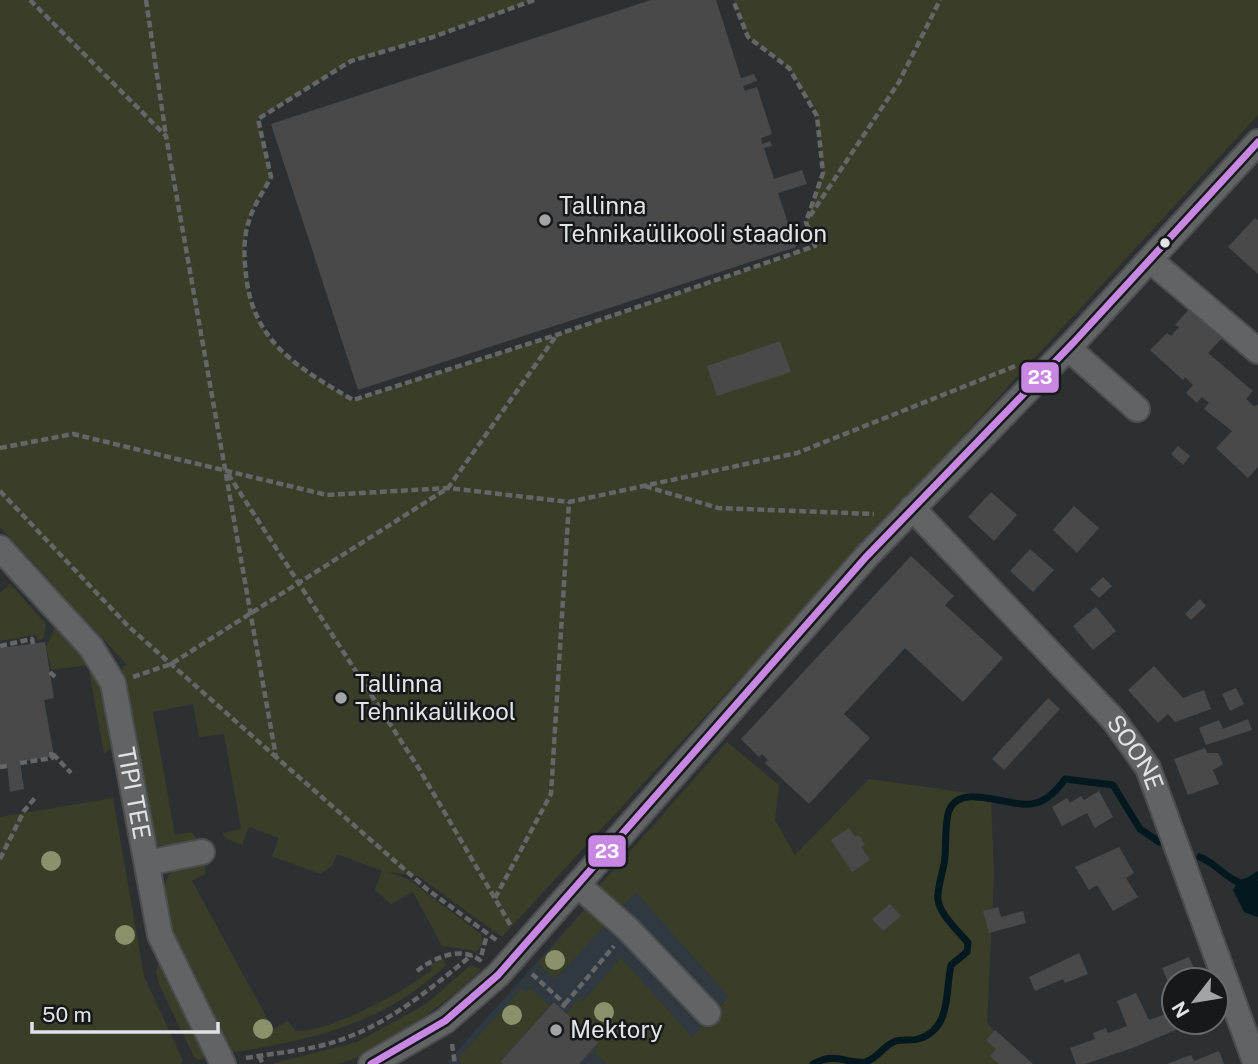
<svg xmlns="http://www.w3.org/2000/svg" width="1258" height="1064" viewBox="0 0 1258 1064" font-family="'Public Sans',sans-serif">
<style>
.built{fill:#303840}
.green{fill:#3a3e28}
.water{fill:#04191f}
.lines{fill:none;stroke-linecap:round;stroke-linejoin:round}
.stream{stroke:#04191f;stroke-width:7}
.building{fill:#49494a}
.minor-casing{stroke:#4b4d4f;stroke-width:28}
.path{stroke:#646668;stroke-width:4.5;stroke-dasharray:7 3.5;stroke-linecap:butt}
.minor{stroke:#616365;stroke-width:24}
.bus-1-casing{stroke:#16181a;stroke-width:12}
.bus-1{stroke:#c787e3;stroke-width:7}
.tree{fill:#8a916b}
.poi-dot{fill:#a2a5a8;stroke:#16181a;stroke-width:2.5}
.bus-dot{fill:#e1e4e7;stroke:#16181a;stroke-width:2.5}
.labels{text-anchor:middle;stroke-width:5;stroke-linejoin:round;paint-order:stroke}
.poi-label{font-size:24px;fill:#e1e4e7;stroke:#16181a;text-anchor:start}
.street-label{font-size:24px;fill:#e1e4e7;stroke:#16181a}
.line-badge{stroke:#16181a;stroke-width:2.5}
.badge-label{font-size:19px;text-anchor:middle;font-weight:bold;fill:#fff}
</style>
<rect width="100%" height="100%" fill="#2d3032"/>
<path class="built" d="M607 884 638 889 737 999 745 1064H449L448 1061Z"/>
<g class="green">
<path d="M0 0H534L433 37 351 61 258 119 271 177C264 191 253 206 249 221 243 238 244 257 246 275 253 343 299 368 353 400L556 335 814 246 806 222 822 173 817 116 789 68 748 37 733 0H1258V115L502 937 418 876 388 872 408 879 482 935V944L476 953 471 950 442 946 413 892 391 904 375 890 382 871 337 854 332 866 320 874 272 856 279 838 249 827 242 845 227 839 222 833 241 829 224 734 199 737 193 704 153 712 175 835 191 832 197 839 171 846 154 845 122 667 127 665 0 527Z"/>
<path d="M10 584 46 624 43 639 38 640 35 635 0 641V593Z"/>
<path d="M57 622 99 676 114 746 104 754 88 665 52 670 46 648Z"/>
<path d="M727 742 779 785 775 820 795 855 869 779 991 796 994 876 987 1022 1018 1064H607L594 1052 598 1043 566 1014 578 999 583 1002 621 958 692 1037 729 997 636 892 620 909 601 891 600 885Z"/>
<path d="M113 798 144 976 183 1061 181 1064H0V817Z"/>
<path d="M205 864V874L192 881 273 1029 288 1021 295 1030C319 1038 414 987 432 969L430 965 443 959 446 965C382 1025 314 1039 230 1053 212 1018 151 916 167 879 173 865 192 865 205 864Z"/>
<path d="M586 908 606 924 555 979 538 964Z"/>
<path d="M159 963 206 1057 200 1060 194 1057 159 984 156 971Z"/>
<path d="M471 965 481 970C451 999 377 1056 337 1064 316 1064 292 1064 271 1064L357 1042 426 1004Z"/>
<path d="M530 988 550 1006 501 1060 502 1064H461L459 1057 522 989 526 993Z"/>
</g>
<path class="water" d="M1253 876 1258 881V917L1244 912 1233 890 1239 880Z"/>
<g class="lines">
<g class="stream">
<path d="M1200 857C1217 864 1227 880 1244 884L1258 875"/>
<path d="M813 1064C837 1051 844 1064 865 1062 879 1058 883 1045 896 1041 903 1039 911 1041 918 1039 952 1029 945 992 951 965L967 952 968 943C958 930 935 911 938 894 939 881 944 869 945 857 946 843 945 827 948 814 957 778 1014 811 1036 803 1049 799 1057 790 1065 779L1113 785 1140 829 1159 842"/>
</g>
</g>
<g class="building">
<path d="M651 0H716L741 78 754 74 757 81 743 86 745 91 757 87 772 134 761 138 762 144 770 141 772 146 764 148 774 179 802 170 807 184 778 193 796 247 358 390 271 124Z"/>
<path d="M1255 218 1258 220V274L1228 247Z"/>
<path d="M1192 306 1224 336 1208 353 1253 391 1246 399 1254 406 1258 405V467L1248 478 1216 448 1232 431 1204 409 1209 403 1202 397 1197 403 1186 393 1193 385 1185 377 1183 380 1150 350 1167 333 1171 336 1179 327 1175 325Z"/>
<path d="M780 341 791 372 717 396 707 366Z"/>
<path d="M1178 446 1190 456 1183 465 1171 454Z"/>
<path d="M991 492 1017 515 994 541 968 517Z"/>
<path d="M1074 506 1099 528 1077 553 1053 530Z"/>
<path d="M1030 549 1054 570 1033 592 1010 571Z"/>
<path d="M911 556 954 596 945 605 1003 658 963 702 905 648 844 714 870 738 809 804 765 763 768 760 762 754 759 757 741 739Z"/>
<path d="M1103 577 1112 586 1099 598 1090 589Z"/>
<path d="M1200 599 1206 606 1191 620 1185 614Z"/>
<path d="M1096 607 1116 631 1093 650 1073 626Z"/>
<path d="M45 642 54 698 44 700 54 756 20 762 24 789 10 792 7 764 0 766V648Z"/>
<path d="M1154 666 1183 698 1204 690 1211 709 1175 722 1168 714 1158 723 1128 690Z"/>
<path d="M1236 688 1244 704 1230 711 1222 694Z"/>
<path d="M1048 698 1060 709 1004 770 992 759Z"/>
<path d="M1248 719 1252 730 1206 745 1199 728 1219 720 1223 729Z"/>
<path d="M1205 748 1207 753H1218L1223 764 1213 770 1219 784 1188 795 1174 759Z"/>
<path d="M1099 791 1113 817 1095 828 1087 813 1062 826 1052 807 1067 798 1070 803 1081 796 1084 800Z"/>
<path d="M849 828 855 837 859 835 865 845 861 847 870 860 852 872 831 840Z"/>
<path d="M1119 847 1134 873 1126 878 1138 897 1113 911 1097 885 1089 890 1075 867Z"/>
<path d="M890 904 901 916 883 931 872 919Z"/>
<path d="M998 907 1001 917 1023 911 1026 923 989 933 983 911Z"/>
<path d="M1079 953 1088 974 1065 983 1063 979 1035 991 1029 977Z"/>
<path d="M1189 957 1199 980H1174V996L1162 968Z"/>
<path d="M1136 993 1149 1020 1174 1011V1022H1195L1135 1047 1085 1064H1076L1070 1048 1095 1039 1093 1033 1106 1028 1108 1033 1127 1026 1117 1001Z"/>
<path d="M554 1002 598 1043 579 1064H502L501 1061Z"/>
<path d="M995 1030 1033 1064H999L990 1056 996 1049 986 1040Z"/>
<path d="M1219 1051 1224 1064H1167L1191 1055 1194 1061Z"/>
</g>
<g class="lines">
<g class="minor-casing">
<g id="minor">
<path d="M1150 260 1258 351"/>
<path d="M1068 348 1137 409"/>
<path id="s1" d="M912 508 1113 719 1148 768 1256 1064"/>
<path id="s2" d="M0 548 91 647 113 683 160 935 223 1064"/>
<path d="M147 863 202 852"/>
<path d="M579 886 628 929 708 1013"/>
<path d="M371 1064 445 1021 498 975 866 557 1074 342 1258 142"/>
</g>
</g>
<g class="path">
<path d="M30 0 166 136 276 757 428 890 499 942"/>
<path d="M146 0 166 136"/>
<path d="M534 0 433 37 351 61 258 119 271 177C264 191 253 206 249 221 243 238 244 257 246 275 253 343 299 368 353 400L556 335 815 246 806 222 823 173 817 116 789 68 748 37 733 0"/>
<path d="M810 216 899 82 940 0"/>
<path d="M0 448 73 434 327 495 448 488 569 502 797 453 1018 365"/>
<path d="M228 474 418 767 511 926"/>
<path d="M645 486 718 508 874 514"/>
<path d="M0 491 128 626 276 757"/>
<path d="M0 646 32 639 33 644"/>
<path d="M50 672 57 679"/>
<path d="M133 677 171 664 448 488 556 336"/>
<path d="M53 754 71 773"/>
<path d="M20 763 52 758 51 752"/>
<path d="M0 767 7 766"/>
<path d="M0 859 24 811 35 798"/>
<path d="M495 898 551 794 569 502"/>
<path d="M417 971C435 957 460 946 480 960L487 935"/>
<path d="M532 974 565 1004 561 1009"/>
<path d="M565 1004 614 946"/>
<path d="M452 1044 455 1064"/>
<path d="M259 1056 263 1064"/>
<path d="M246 1058C269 1054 292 1052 315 1047 377 1034 424 994 472 955"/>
</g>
<use href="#minor" class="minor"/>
<g class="bus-1-casing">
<path id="bus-1" d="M371 1064 445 1021 498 975 866 557 1074 342 1258 142"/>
</g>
<use href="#bus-1" class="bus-1"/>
</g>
<g class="tree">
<circle cx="51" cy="861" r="10"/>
<circle cx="125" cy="935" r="10"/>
<circle cx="555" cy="960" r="10"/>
<circle cx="604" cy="1012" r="10"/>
<circle cx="512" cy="1015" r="10"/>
<circle cx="263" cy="1029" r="10"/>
</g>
<g class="poi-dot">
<circle cx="545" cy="220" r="7"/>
<circle cx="341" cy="698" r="7"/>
<circle cx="556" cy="1030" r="7"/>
</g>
<circle class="bus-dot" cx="1165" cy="243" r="6"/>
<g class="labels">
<g class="poi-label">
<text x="559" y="214">Tallinna<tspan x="559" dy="28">Tehnikaülikooli staadion</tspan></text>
<text x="355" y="692">Tallinna<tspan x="355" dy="28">Tehnikaülikool</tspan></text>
<text x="570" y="1038">Mektory</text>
</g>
<g class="street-label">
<text dy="8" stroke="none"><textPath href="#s1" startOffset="332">SOONE</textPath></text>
<text dy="8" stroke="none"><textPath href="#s2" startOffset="289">TIPI TEE</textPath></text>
</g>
</g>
<g class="line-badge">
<rect x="1020" y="361" width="40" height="33" rx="7" fill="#c787e3"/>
<rect x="587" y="834" width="40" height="34" rx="7" fill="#c787e3"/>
</g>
<g class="badge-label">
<text x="1040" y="384">23</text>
<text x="607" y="858">23</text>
</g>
<g transform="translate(1195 1001) rotate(239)"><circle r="33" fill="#16181a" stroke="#676a6c" stroke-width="2"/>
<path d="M0-5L12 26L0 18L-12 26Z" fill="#a2a5a8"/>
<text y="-10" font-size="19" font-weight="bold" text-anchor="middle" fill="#e1e4e7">N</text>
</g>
<path d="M32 1022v10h186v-10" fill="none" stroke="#e1e4e7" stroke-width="3.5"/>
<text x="42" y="1022" font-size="21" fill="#e1e4e7" stroke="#16181a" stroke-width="5" paint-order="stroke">50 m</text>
</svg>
